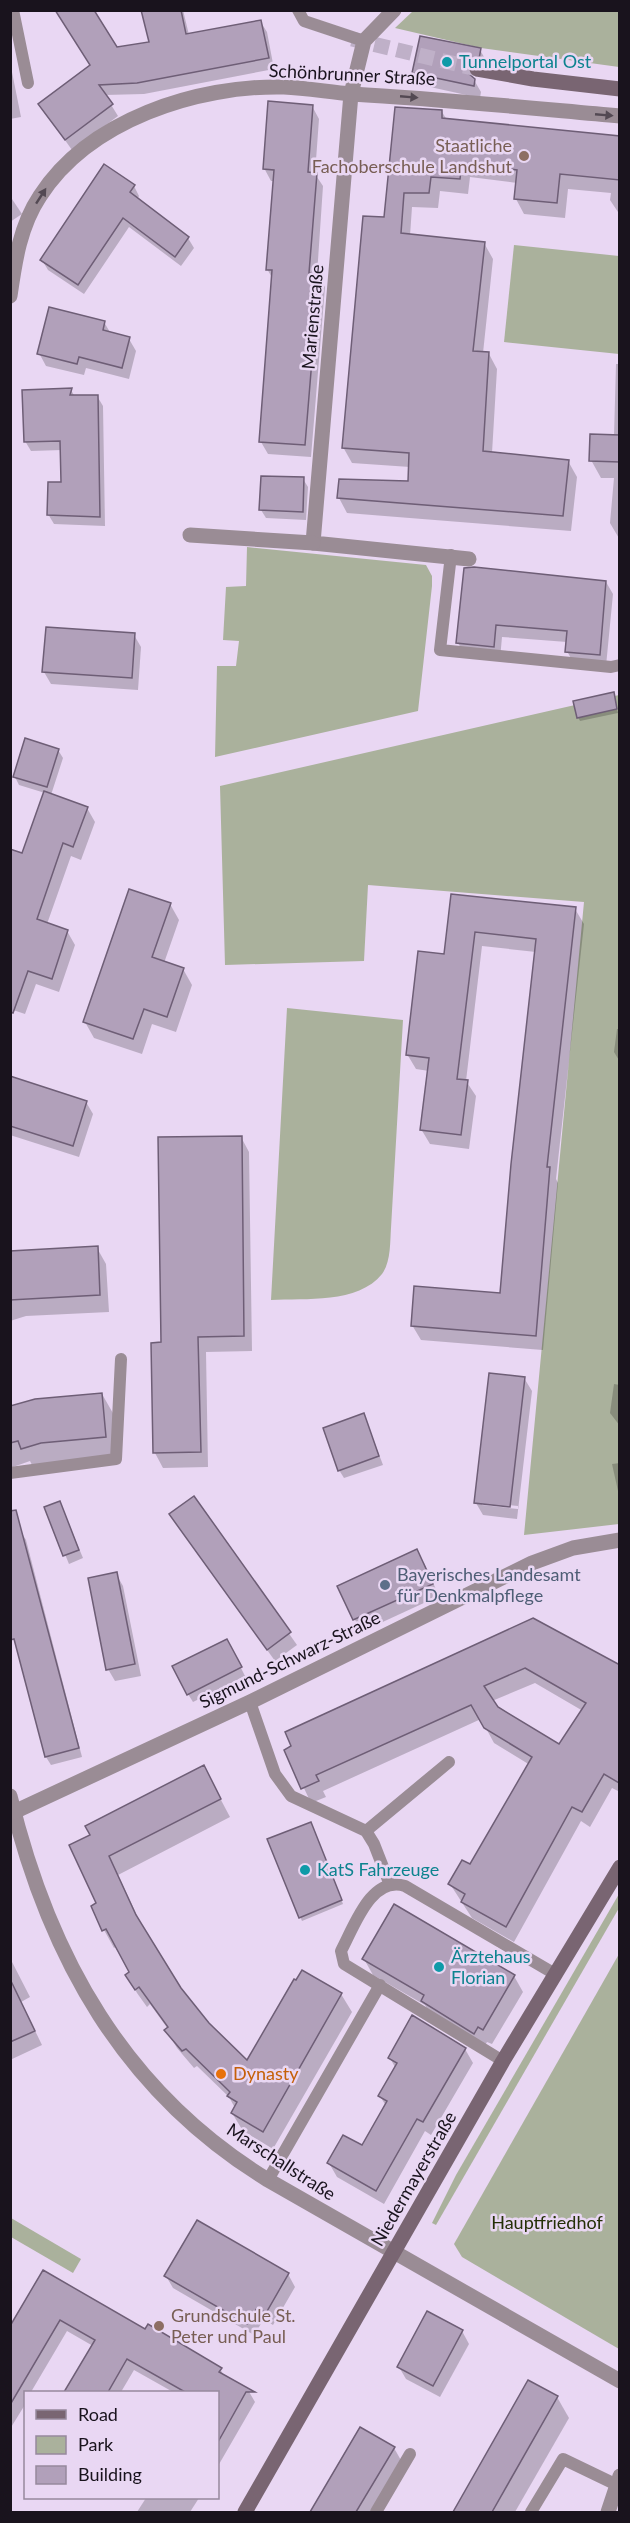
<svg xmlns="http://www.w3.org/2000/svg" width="630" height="2523" viewBox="0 0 630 2523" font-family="Lato,sans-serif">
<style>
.green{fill:#aab19c}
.shadow{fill:#0003;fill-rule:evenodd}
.building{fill:#b1a0ba;stroke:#6e5e76;stroke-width:1.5;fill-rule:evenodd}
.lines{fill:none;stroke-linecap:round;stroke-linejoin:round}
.secondary-tunnel{stroke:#bfb0c8;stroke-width:15;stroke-dasharray:15 8;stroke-linecap:butt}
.service{stroke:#9a8c95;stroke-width:12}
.minor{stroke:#9a8c95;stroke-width:15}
.secondary{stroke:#796572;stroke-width:15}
.oneway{fill:#534953}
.culture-dot{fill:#0f9aa8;stroke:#e9d7f3;stroke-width:2}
.education-dot{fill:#8d6e63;stroke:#e9d7f3;stroke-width:2}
.service-dot{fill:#5c6f8a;stroke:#e9d7f3;stroke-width:2}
.food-dot{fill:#e8710a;stroke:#e9d7f3;stroke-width:2}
.labels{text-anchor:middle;stroke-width:5;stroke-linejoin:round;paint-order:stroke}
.culture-label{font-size:18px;fill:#0d838f;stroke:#e9d7f3;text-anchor:start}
.street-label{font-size:18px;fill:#19131d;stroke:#e9d7f3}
.education-label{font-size:18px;fill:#785e54;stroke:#e9d7f3;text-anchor:end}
.service-label{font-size:18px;fill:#4e5e75;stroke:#e9d7f3;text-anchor:start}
.food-label{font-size:18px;fill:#c56008;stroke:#e9d7f3;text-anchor:start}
.park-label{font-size:18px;fill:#242f06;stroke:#e9d7f3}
</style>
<rect width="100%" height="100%" fill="#e9d7f3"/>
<g class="green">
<path d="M413 11H619V67L481 48 395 28Z"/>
<path d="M514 245 619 256V354L504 342Z"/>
<path d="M247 547 426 565 432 576V586L418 711 215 757 217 666H236L239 641 223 640 226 587 246 586Z"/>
<path d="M619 695V1524L524 1535 584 902 368 885 364 961 225 965 220 786Z"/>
<path d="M287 1008 403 1020 391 1228C390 1242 391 1262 382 1274 358 1304 305 1298 271 1300Z"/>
<path d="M619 1894V1908L436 2225 432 2223 456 2175Z"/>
<path d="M619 1954V2349L462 2257 454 2244Z"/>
<path d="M11 2218 81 2259 73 2273 11 2237Z"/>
</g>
<g class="shadow">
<path d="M143 10H183L189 35 260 21 267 32 274 69 144 94 105 95 118 116 72 150 40 105 117 49 150 43Z"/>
<path d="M480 50 487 62 486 71 480 72 476 77 465 59 463 61 481 92 480 98 421 85 414 73Z"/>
<path d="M10 62 21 117 10 119Z"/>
<path d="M312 106 319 119 315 174 323 186 317 275 325 287 311 457 268 454 261 442 273 279 267 269 275 181H271L264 168Z"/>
<path d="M442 112 447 120 620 138V215L610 200 611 193 568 189 565 218 524 214 516 199 517 183 470 177 468 194 440 191 438 208 412 207 410 236 484 243 493 259 483 353 489 354 497 369 492 453 568 461 577 477 571 531 347 513 339 498 409 483 410 467 352 463 343 447 386 219Z"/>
<path d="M134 186 139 196 137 200 188 238 194 248 181 266 129 227 84 294 48 270 42 260Z"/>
<path d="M10 196 22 214 10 222Z"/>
<path d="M104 322 111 334 129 339 136 351 129 379 86 368 84 375 46 366 39 353Z"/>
<path d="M616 364H620V540L610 523 614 478H601L591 460 614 436Z"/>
<path d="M71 390 75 397 97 396 103 406 105 526 54 524 48 514 62 484V450L31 451 25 441Z"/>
<path d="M303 479 308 487 306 520 266 518 261 510Z"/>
<path d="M465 570 606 582 613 594 606 666 574 664 567 651V642L502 637 500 659 465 655 458 643Z"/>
<path d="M134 635 141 647 138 690 51 684 44 672Z"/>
<path d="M613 694 618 713 580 721 578 717Z"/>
<path d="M58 750 63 758 51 795 87 808 95 822 81 860 71 856 47 924 67 931 75 945 59 992 36 984 25 1014 10 1009 23 855 45 793 19 785 15 777Z"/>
<path d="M452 895 575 909 584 924 556 1179 558 1183 543 1350 421 1340 412 1325 501 1295 536 952 482 946 466 1081 476 1096 469 1149 430 1144 421 1129 429 1071 416 1069 407 1054 446 956Z"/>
<path d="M170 904 179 920 164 963 183 969 192 985 176 1032 152 1024 142 1054 94 1038 85 1022Z"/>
<path d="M617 1029H620V1062L614 1052Z"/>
<path d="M10 1078 86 1102 93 1114 79 1157 10 1135Z"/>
<path d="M241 1137 249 1152 252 1351 206 1352 208 1467 163 1468 155 1453 162 1344Z"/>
<path d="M97 1248 106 1264 109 1312 26 1316 10 1321V1253Z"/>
<path d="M524 1378 532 1391 517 1519 483 1515 476 1503ZM482 1502 518 1506V1509L482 1505Z"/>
<path d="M614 1384 620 1385V1426L610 1413Z"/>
<path d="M102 1394 114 1415 118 1457 34 1469 30 1461 10 1468V1408Z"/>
<path d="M364 1415 383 1465 344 1478 339 1470Z"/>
<path d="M620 1463V1500L612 1464Z"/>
<path d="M194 1498 297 1645 275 1661 178 1526Z"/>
<path d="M60 1503 83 1558 69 1564 46 1508Z"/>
<path d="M21 1532 26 1540 82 1757 51 1765 46 1757Z"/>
<path d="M424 1563 439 1596 361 1632 339 1587Z"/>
<path d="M116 1574 123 1586 141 1676 115 1681 108 1669Z"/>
<path d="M533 1620 620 1667V1792L612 1788 590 1827 581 1821 514 1942 472 1918 450 1884 471 1866 530 1765 494 1743 481 1719 323 1791 326 1797 311 1803 286 1750ZM535 1683 583 1711 560 1746 496 1708 492 1701Z"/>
<path d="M231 1648 245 1676 193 1702 188 1694Z"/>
<path d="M213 1785 230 1817 118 1875 144 1930 180 1989 208 2024 248 2063 341 1994 352 2012 273 2149 243 2131 232 2113 235 2108 229 2097 197 2066 194 2068 177 2048 166 2030 168 2029 150 2004 147 2007 137 1993 127 1975 131 1972 117 1946 114 1948 104 1930 98 1904 71 1845Z"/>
<path d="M312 1827 343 1904 302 1921 269 1840Z"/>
<path d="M10 1958 30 1997 21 2002 42 2045 10 2060Z"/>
<path d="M364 1959 514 1976 523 1992 492 2044 487 2042 483 2049 431 2017 425 2005 373 1975Z"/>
<path d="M465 2049 473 2063 431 2135 425 2131 384 2204 337 2177 329 2163 362 2147 386 2106 380 2096 396 2069 390 2058Z"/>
<path d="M44 2272 146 2331 220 2369 225 2377 248 2390 255 2402 218 2466V2392H173L134 2370 121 2392H65L93 2346 67 2331 31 2392H26V2403L10 2429V2329Z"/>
<path d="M288 2274 295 2287 273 2325 264 2319 254 2335 173 2288 166 2276Z"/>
<path d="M462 2331 469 2344 440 2397 406 2379 399 2367Z"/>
<path d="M529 2382 557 2397 569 2418 515 2512H454Z"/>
<path d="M361 2429 394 2448 406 2469 380 2512H311Z"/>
<path d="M146 2498H199L190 2512H137Z"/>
</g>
<g class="building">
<path d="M55 10H94L117 47 149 42 141 10H181L186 34 261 20 269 58 137 83 99 85 113 104 65 140 38 104 90 65Z"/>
<path d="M420 36 481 48 479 59 473 60 468 67V73L475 79 474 86 412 73Z"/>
<path d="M268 101 313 105 308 172 317 173 309 273 319 274 305 445 259 442 272 270H266L274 170 263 169Z"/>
<path d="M395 107 442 110V118L620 136V180L560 174 557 203 514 199 517 170 462 163 460 179 431 177 429 193H404L401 233 485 242 473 351 489 352 483 451 569 460 563 516 337 498 339 479 408 481 409 453 342 448 363 216 384 217Z"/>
<path d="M104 164 135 185 130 192 189 237 175 257 123 218 78 285 40 260Z"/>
<path d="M49 307 105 321 103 330 130 337 122 368 79 357 77 364 37 354Z"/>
<path d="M72 388 70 395H98L100 517 47 515 48 482H61L60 441 24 442 22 390Z"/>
<path d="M590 434 620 435V462L589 461Z"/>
<path d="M261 476 304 477 303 512 259 510Z"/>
<path d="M474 567 606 581 600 655 565 652 567 631 496 625 494 647 456 643 464 568Z"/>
<path d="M46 627 135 633 132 678 42 672Z"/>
<path d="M614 692 617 709 577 718 573 701Z"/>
<path d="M25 738 59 749 47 787 13 777Z"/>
<path d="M44 791 88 807 73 847 63 843 37 919 68 930 52 979 28 971 13 1013 10 1012V849L22 853Z"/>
<path d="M129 889 171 903 152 957 184 968 167 1017 144 1009 133 1039 83 1022Z"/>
<path d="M451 894 576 907 547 1167H550L536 1336 411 1326 414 1286 500 1293 511 1164 536 939 475 932 457 1079 468 1080 461 1135 420 1130 429 1058 406 1055 418 951 444 954Z"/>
<path d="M10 1076 87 1101 73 1146 10 1126Z"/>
<path d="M242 1136 244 1336 198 1337 201 1452 153 1453 151 1343 161 1342 158 1137Z"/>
<path d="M98 1246 100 1295 10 1300V1251Z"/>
<path d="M489 1373 525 1377 510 1507 474 1503Z"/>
<path d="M102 1393 106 1437 41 1443 21 1449 18 1441 10 1443V1406L35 1399Z"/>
<path d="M364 1413 379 1456 338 1471 323 1428Z"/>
<path d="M194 1496 291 1632 267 1650 169 1514Z"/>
<path d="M60 1501 79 1550 63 1556 44 1507Z"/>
<path d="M16 1510 79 1748 45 1757 14 1639 10 1640V1511Z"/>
<path d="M417 1549 433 1584 353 1620 337 1586Z"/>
<path d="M117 1572 135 1664 106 1670 88 1578Z"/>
<path d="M533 1618 620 1665 619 1783 604 1774 582 1812 572 1807 506 1927 461 1902 465 1894 448 1884 462 1860 470 1864 532 1757 484 1728 471 1705 316 1775 319 1781 301 1789 284 1750 291 1746 285 1732ZM525 1668 586 1703 559 1744 498 1707 484 1686Z"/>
<path d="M227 1639 242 1667 187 1695 172 1666Z"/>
<path d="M204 1765 221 1799 109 1856 136 1915 181 1988 209 2023 247 2060 294 1979 296 1980 302 1970 342 1993 263 2132 231 2113 237 2102 227 2096 230 2092 186 2049 182 2051 164 2030 168 2027 139 1987 135 1990 125 1975 129 1972 106 1929 102 1931 91 1906 96 1903 69 1845 90 1835 85 1826Z"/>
<path d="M311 1822 342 1900 299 1918 267 1839Z"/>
<path d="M394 1904 515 1975 483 2030 478 2027 474 2034 421 2001 424 1995 362 1959Z"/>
<path d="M10 1979 35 2031 10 2042Z"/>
<path d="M412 2015 466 2048 423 2122 417 2119 376 2191 327 2163 343 2135 362 2145 387 2101 378 2096 397 2063 388 2058Z"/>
<path d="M197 2220 289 2273 266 2313 257 2308 247 2324 164 2276Z"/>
<path d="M43 2270 145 2329 148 2324 222 2368 219 2372 255 2392H246L218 2442V2392H185L127 2359 108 2392H64L95 2340 60 2320 10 2405V2326Z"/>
<path d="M427 2311 463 2330 433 2386 397 2367Z"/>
<path d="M528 2380 558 2396 492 2512H453Z"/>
<path d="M360 2427 395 2447 356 2512H310Z"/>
</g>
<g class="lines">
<path class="secondary-tunnel" d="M352 39 477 69"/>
<g class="service">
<path d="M13 10 28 83"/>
<path d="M298 10 304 21 364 41"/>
<path d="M451 555 440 650 611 667 620 665"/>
<path d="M10 1473 116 1459 121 1359"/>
<path d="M250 1702 275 1774 291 1796 366 1831 374 1844 390 1885"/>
<path d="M366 1831 449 1762"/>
<path d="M503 2061 344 1964 341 1951C354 1927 371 1875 405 1886L555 1974"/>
<path d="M268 2180 380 1985"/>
<path d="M376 2512 410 2454"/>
<path d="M531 2512 563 2459 617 2485"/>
</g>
<g class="minor">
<path d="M394 10 364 41 351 94 313 543 469 559"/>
<path d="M10 296C15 261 20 226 40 196 89 120 197 85 284 87 306 88 329 92 352 94 441 99 530 108 620 116"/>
<path d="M190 535 313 543"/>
<path d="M10 1796C49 1957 124 2092 268 2180L620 2381"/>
<path d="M14 1812 250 1702 532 1563 573 1548 620 1540"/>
<path d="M608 2512 620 2476"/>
</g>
<g class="secondary">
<path d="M477 69 533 79 620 89"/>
<path d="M245 2512 503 2061 620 1867"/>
</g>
</g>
<defs><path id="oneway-solid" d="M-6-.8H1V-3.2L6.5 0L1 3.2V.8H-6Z" transform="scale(1.5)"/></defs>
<g class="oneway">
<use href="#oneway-solid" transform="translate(409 97) rotate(5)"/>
<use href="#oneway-solid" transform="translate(604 115) rotate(5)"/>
<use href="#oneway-solid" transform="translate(41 196) rotate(-57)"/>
</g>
<g class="culture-dot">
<circle cx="447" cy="62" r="6"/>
<circle cx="305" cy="1870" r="6"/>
<circle cx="439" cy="1967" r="6"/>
</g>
<g class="education-dot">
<circle cx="524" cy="156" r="6"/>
<circle cx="159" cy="2326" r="6"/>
</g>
<circle class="service-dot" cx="385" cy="1585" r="6"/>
<circle class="food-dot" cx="221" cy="2074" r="6"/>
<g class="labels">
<g class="culture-label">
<text x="459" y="68">Tunnelportal Ost</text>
<text x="317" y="1876">KatS Fahrzeuge</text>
<text x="451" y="1963">Ärztehaus<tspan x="451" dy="21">Florian</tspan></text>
</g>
<g class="street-label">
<text transform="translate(352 75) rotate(3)" y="6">Schönbrunner Straße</text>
<text transform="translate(313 317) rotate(-85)" y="6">Marienstraße</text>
<text transform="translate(290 1660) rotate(-26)" y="6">Sigmund-Schwarz-Straße</text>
<text transform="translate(281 2162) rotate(33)" y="6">Marschallstraße</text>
<text transform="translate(414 2179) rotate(-60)" y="6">Niedermayerstraße</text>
</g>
<g class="education-label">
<text x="512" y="152">Staatliche<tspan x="512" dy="21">Fachoberschule Landshut</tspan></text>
<text x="171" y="2322" text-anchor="start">Grundschule St.<tspan x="171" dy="21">Peter und Paul</tspan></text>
</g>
<g class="service-label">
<text x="397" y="1581">Bayerisches Landesamt<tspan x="397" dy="21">für Denkmalpflege</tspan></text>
</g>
<g class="food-label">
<text x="233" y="2080">Dynasty</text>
</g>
<g class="park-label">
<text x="547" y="2229">Hauptfriedhof</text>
</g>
</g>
<rect width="630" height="2523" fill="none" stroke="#19131d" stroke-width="24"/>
<rect x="24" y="2391" width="195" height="108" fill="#e9d7f3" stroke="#96899d" stroke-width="1.5"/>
<rect x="36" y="2410" width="30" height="9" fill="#796572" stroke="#96899d" stroke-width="1.5"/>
<text x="78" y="2421" font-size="18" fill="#19131d">Road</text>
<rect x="36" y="2436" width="30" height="18" fill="#aab19c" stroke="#96899d" stroke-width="1.5"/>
<text x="78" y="2451" font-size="18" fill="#19131d">Park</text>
<rect x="36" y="2466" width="30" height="18" fill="#b1a0ba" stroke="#96899d" stroke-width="1.5"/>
<text x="78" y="2481" font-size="18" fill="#19131d">Building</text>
</svg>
